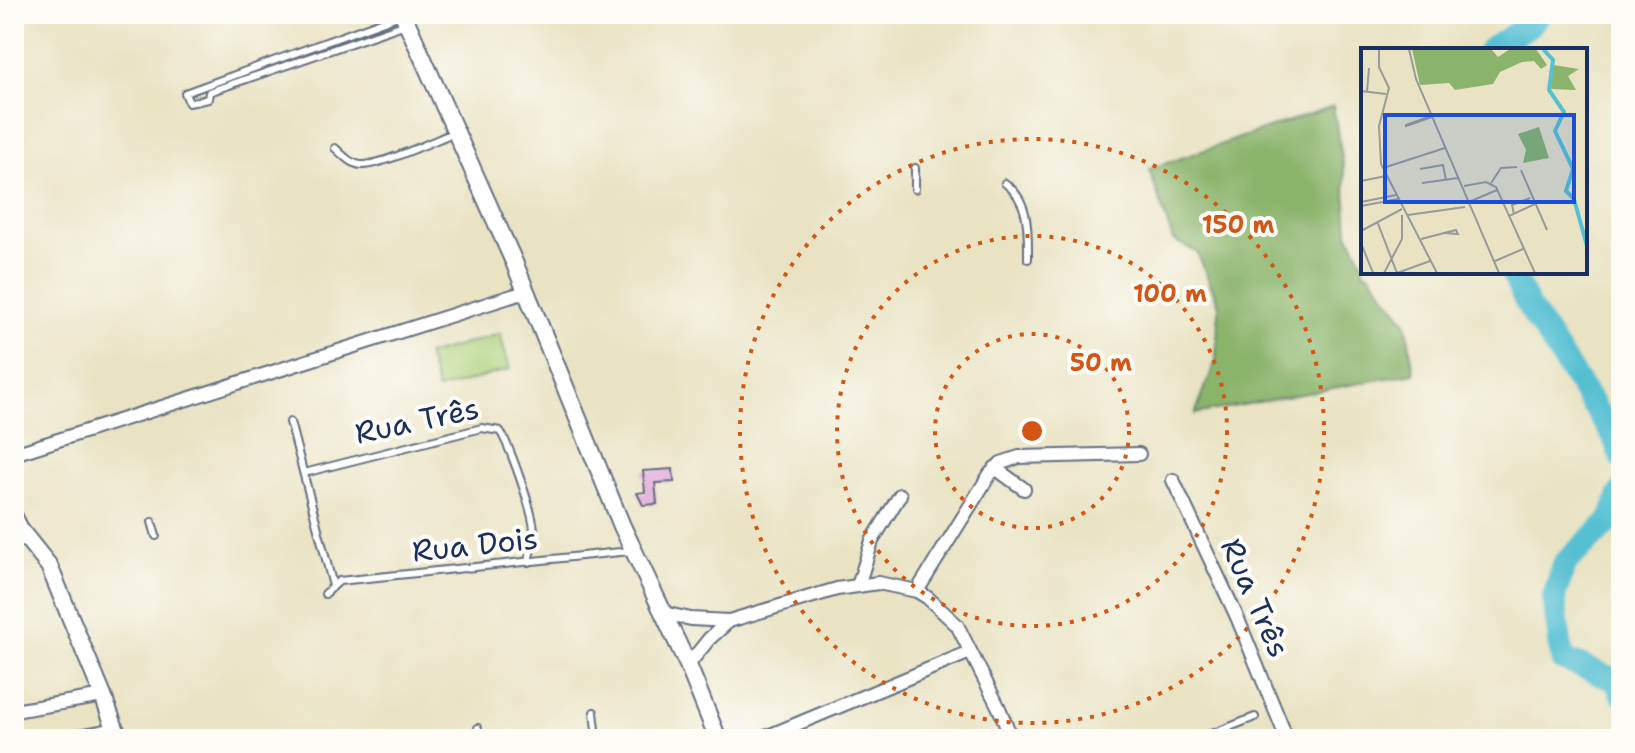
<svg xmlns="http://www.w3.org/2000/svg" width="1635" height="753" viewBox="0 0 1635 753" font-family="'Shantell Sans',sans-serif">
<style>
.green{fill:#aed27b;stroke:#64806c;stroke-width:2}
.forest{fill:#8ab46b;stroke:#527264;stroke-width:2}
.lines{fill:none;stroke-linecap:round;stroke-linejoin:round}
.river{stroke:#56c0d3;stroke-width:24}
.building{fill:#dd9ed6}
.service-casing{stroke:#636e81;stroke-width:10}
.minor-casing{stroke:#636e81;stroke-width:16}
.secondary-casing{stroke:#636e81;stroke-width:20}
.service{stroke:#fff;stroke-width:6}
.minor{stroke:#fff;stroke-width:12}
.secondary{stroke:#fff;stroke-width:16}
.ring{fill:none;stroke:#d45514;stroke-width:4;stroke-dasharray:4 8}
.labels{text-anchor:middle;stroke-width:8;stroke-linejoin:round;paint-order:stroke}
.street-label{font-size:30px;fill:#1b2f5e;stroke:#fdfcf7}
.inset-river{fill:none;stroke:#56c0d3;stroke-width:4}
.inset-road{fill:none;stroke:#979b9b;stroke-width:2}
.view{fill:#1d4ed8;fill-opacity:0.15;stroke:#1d4ed8;stroke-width:4}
.inset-edge{fill:none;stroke:#1b2f5e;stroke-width:4}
.centre{fill:#d45514;stroke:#fdfcf7;stroke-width:4}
.ring-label{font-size:24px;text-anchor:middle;font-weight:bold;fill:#d45514;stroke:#fdfcf7;stroke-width:8;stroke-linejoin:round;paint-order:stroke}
</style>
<rect width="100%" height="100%" fill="#fdfcf7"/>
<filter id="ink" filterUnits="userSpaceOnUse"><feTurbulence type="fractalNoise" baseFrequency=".0125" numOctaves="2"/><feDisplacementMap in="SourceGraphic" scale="16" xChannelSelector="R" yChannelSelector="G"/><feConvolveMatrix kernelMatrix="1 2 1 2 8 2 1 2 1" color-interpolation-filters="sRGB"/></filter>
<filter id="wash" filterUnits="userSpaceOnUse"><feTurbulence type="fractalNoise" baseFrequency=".006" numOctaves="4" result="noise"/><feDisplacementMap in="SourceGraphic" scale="32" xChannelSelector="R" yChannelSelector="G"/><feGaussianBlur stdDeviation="1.8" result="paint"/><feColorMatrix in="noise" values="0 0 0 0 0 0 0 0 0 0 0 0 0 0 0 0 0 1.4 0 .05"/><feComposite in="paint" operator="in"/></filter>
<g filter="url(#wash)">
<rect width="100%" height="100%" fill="#e9e3c3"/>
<path class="green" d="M500 334 510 369 438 390 427 355Z"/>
<path class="forest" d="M1333 106 1344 170 1348 233 1363 263V272H1368L1406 322 1414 373 1195 414 1216 360 1219 305 1197 252 1173 240 1149 169Z"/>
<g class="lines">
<g class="river">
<path d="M1490 50 1528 26 1540 14"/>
<path d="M1512 272 1528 306 1614 437 1621 456"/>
<path d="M1621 492 1610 521 1565 563 1554 597 1562 659 1616 680 1621 693"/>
</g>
</g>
<g id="blocks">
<path class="building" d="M673 469 674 482 655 483 657 504 643 505 637 493 645 492 643 471Z"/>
</g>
</g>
<g filter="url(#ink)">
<use href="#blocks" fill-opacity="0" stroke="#636e81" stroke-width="2"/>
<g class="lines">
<g class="service-casing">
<g id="service">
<path d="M403 14 185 93 189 103 208 99 209 92 406 24"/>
<path d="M335 148C343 155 350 164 361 165 380 166 433 141 453 133"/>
<path d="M915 168V189"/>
<path d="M1005 183C1030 201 1028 231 1028 259"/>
<path d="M290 422 333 586"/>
<path d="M304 473 482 428 500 431C510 446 533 512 534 530 534 540 530 552 528 562"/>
<path d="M152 522 156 536"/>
<path d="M325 594 339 581 630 551"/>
<path d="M594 712 597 739"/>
<path d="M478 728 480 739"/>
<path d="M361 737 362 739"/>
<path d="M48 739 111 727"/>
<path d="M1199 739 1255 717"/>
</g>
</g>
<g class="minor-casing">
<g id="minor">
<path d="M14 454 525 292"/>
<path d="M995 468 1024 489"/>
<path d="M1173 480 1237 617 1287 739"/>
<path d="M858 586 872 541 900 495"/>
<path d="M917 591 990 474 1001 463 1019 457 1139 454"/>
<path d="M663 613 691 619 729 621 837 589 878 583 917 591 928 598 957 625 999 708 1012 739"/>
<path d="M688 665 709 639 729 621"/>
<path d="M14 711 103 696"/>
<path d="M761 739 970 652"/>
</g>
</g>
<g class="secondary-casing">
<g id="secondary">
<path d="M403 14 514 262 622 526 688 665 718 739"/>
<path d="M14 517 21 531 49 566 103 696 119 739"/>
</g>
</g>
<use href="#service" class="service"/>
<use href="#minor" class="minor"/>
<use href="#secondary" class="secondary"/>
</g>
</g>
<g class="ring">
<circle cx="1032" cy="431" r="97"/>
<circle cx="1032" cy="431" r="195"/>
<circle cx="1032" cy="431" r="292"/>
</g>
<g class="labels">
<g class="street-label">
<text transform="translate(417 421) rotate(-12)" y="10">Rua Três</text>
<text transform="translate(475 545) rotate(-6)" y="10">Rua Dois</text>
<text transform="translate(1255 598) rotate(66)" y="10">Rua Três</text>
</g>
</g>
<g transform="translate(1361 48)">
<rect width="226" height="226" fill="#e9e3c3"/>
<path d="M51 1H130L137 9 149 1H175L186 17 180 21 173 13 161 14 139 24 132 36 94 42 88 35 59 37ZM192 17 218 21 207 28 215 42 190 41ZM178 79 188 110 162 115 165 102 157 86Z" fill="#8ab46b"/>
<path class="inset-river" d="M182 1 192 12 188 42 203 64 194 83 212 121 205 143 213 151 226 198"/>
<path class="inset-road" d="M18 1V19L28 40 18 78 20 116 76 225M48 1 55 31 138 225M0 43 25 46M6 44 8 20M70 68 45 77V78L71 69M22 120 84 100M59 121 82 117 85 132M160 122 186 182M0 133 25 128M61 135 97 130M130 135 140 120 156 119M103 138 125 134 135 139 174 225M110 153 136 142M0 154 35 147M0 158 37 151M153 166 151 157 169 150M47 167 104 159M148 168 174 156M16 173 36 225M0 183 41 161M60 191 95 182 97 186 84 185M0 195 12 225M134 213 162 201M23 225 41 191V167M36 225 69 213"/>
<path class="view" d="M24 67H213V154H24Z"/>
<rect width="226" height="226" class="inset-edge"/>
</g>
<circle cx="1032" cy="431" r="12" class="centre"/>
<g class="ring-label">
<text x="1238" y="233">150 m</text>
<text x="1170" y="302">100 m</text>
<text x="1101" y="371">50 m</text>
</g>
<rect width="1635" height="753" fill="none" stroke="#fdfcf7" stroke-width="48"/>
</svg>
